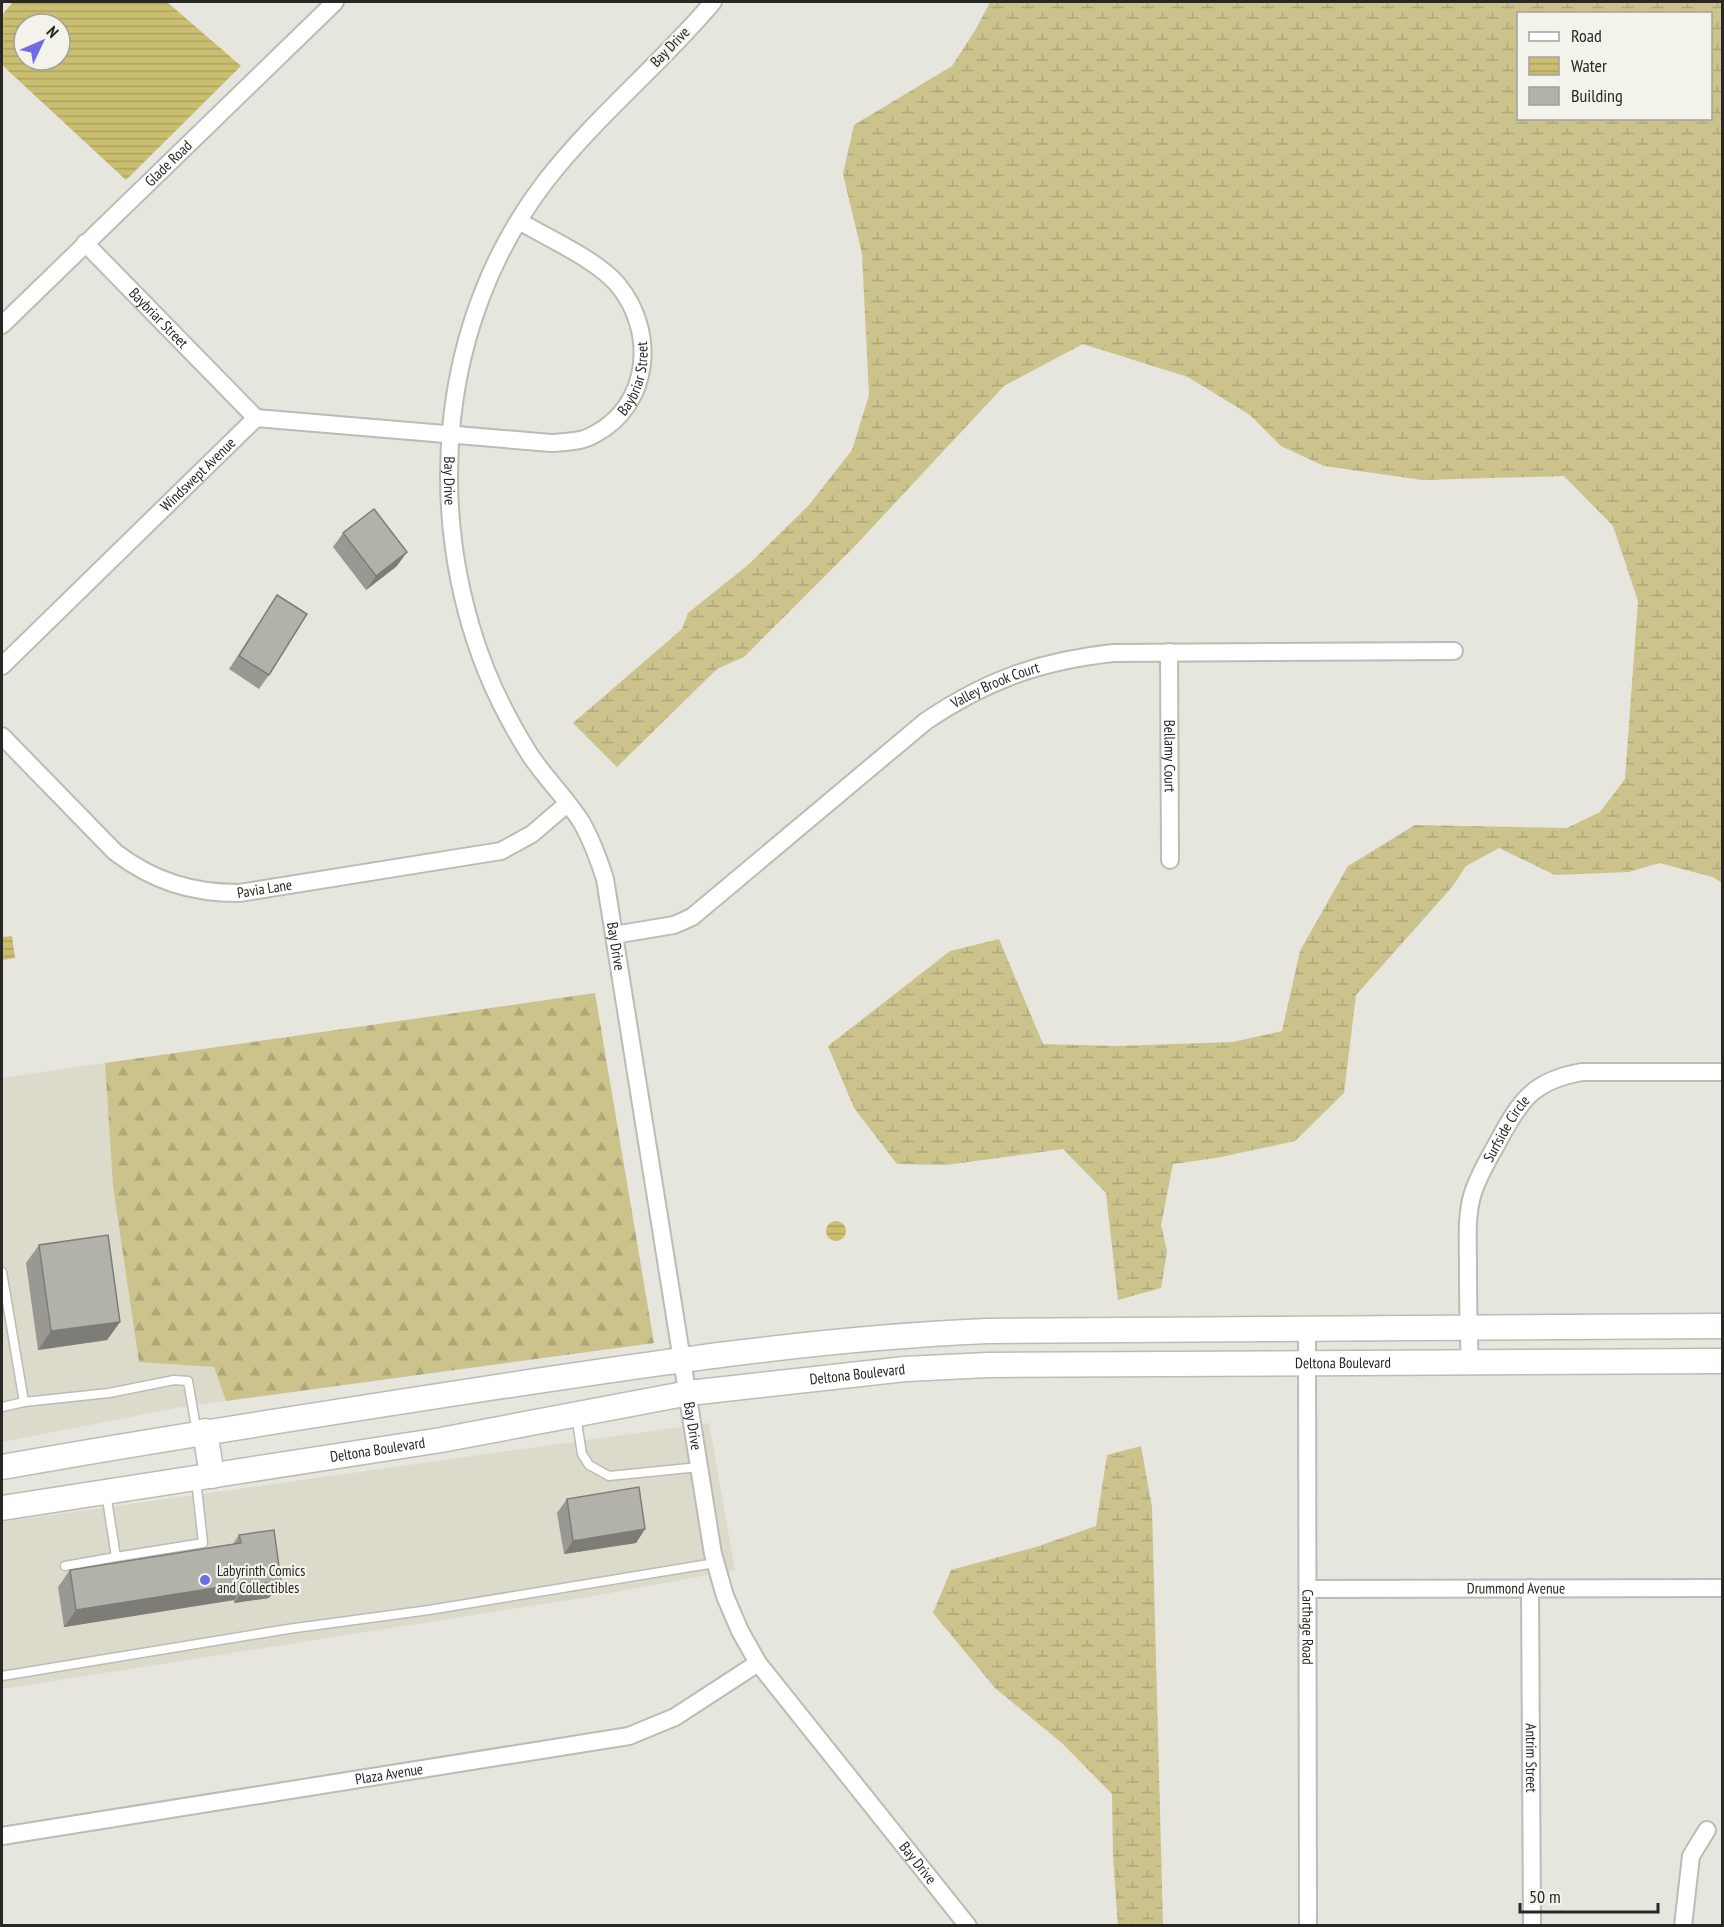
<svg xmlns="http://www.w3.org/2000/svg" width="1724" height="1927" viewBox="0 0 1724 1927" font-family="'PT Sans Narrow',sans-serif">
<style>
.built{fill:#dcdacb}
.forest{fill:url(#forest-firs)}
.wetland{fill:url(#wetland-marsh);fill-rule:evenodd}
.water{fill:url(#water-rules);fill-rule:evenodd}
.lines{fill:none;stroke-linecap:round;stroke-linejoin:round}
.service-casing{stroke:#bcbbb4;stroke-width:11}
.minor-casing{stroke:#bcbbb4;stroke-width:20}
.secondary-casing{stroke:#bcbbb4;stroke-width:27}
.service{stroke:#fff;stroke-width:8}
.minor{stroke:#fff;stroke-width:16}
.secondary{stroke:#fff;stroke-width:24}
.wall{fill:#999892}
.shaded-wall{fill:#7d7c77}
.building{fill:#b2b1aa;stroke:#7d7c77;stroke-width:1.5}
.poi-dot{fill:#6f6ce6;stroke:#f3f2eb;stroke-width:2}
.labels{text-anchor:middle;stroke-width:4.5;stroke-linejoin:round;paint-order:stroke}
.street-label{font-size:15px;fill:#282725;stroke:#f3f2eb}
.poi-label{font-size:15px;fill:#282725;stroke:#f3f2eb;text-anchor:start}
</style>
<defs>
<pattern id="forest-firs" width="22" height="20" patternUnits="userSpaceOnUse" patternTransform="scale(1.5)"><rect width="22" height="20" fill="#cbc38b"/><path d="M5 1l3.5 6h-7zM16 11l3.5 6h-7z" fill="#aea878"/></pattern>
<pattern id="wetland-marsh" width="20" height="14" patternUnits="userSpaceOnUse" patternTransform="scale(1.5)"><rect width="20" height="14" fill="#cbc38b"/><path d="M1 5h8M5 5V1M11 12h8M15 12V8" fill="none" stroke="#aea878"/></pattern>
<pattern id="water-rules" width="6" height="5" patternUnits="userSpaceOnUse" patternTransform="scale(1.5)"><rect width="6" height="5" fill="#cabe70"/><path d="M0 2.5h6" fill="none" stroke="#aea361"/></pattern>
</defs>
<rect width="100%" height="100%" fill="#e6e5de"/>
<g class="built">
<path d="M105 1063 113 1186 139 1361 214 1367 226 1401 176 1408 2 1442V1078Z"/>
<path d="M709 1423 735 1570 582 1598 2 1689V1522Z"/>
</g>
<path class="forest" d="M595 993 654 1343 226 1401 214 1367 139 1362 113 1186 105 1063Z"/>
<g class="wetland">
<path d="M990 2H1722V883L1713 877 1659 863 1629 872 1555 875 1499 848 1466 866 1452 887 1356 995 1344 1093 1295 1141 1216 1158 1173 1164 1161 1225 1167 1251 1161 1288 1118 1300 1106 1193 1063 1149 946 1165 897 1164 854 1108 828 1046 950 951 999 939 1043 1044 1117 1046 1233 1042 1282 1031 1300 951 1348 866 1415 825 1567 828 1600 812 1625 779 1638 601 1613 526 1564 476 1422 480 1324 466 1281 446 1250 415 1188 377 1083 344 1004 386 853 548 744 657 717 669 617 767 573 723 682 629 688 613 748 565 809 505 852 450 869 395 862 254 843 174 854 125 952 66 976 29ZM1518 14H1710V118H1518Z"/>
<path d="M1141 1446 1152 1507 1163 1925 1118 1926 1113 1856 1112 1794 1063 1744 995 1688 933 1613 951 1570 1036 1547 1096 1526 1107 1455Z"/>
</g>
<g class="water">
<path d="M13 2H167L241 66 126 180 2 65V15ZM24 24H60V60H24Z"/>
<path d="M12 936 15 958 2 960V937Z"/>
<circle cx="836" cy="1231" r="10"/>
</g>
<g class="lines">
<g class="service-casing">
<g id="service">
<path d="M2 1272 24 1402 109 1393 174 1380 188 1381 197 1433"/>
<path d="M2 1407 24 1402"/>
<path d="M576 1416 582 1454 589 1465 609 1476 699 1467"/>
<path d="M106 1493 116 1557 203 1543 196 1479"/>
<path d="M65 1566 116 1557"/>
<path d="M2 1676 288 1629 429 1610 715 1563"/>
</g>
</g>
<g class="minor-casing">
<g id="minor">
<path id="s1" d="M713 2C660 65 595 117 545 182 439 320 423 511 486 670 498 700 513 728 530 755 546 779 567 799 582 823 592 841 599 860 605 879L713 1554 725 1596 740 1631 758 1663 968 1926"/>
<path id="s2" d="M85 243 256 418"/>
<path id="s3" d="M2 325 335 2"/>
<path id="s4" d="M1169 652 1170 860"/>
<path id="s5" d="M2 666 256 418 551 443C566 442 582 442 595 434 651 404 656 331 618 285 596 259 549 239 519 221"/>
<path id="s6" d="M2 736 115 852C153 881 191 893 239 893L501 851 532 834 567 804"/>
<path id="s7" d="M614 935 674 925 692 917 926 721C987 680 1040 661 1113 653L1454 651"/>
<path id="s8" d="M1307 1329 1308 1926"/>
<path id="s9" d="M1470 1362C1468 1329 1468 1297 1468 1265 1468 1242 1466 1218 1472 1196 1478 1175 1490 1157 1500 1138 1521 1099 1535 1080 1582 1072H1722"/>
<path id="s10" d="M1530 1588 1532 1926"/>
<path id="s11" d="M1309 1589 1722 1588"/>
<path id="s12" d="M2 1836 629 1736 675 1717 758 1663"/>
<path d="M1683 1926 1691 1856 1707 1830"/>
</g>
</g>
<g class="secondary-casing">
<g id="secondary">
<path d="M205 1431 212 1476"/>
<path d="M2 1467C164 1438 327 1413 490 1388 655 1363 820 1338 987 1331L1722 1326"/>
<path id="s13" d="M2 1508 441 1440 689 1393 905 1369 988 1365 1722 1361"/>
</g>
</g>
<use href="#service" class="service"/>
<use href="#minor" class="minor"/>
<use href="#secondary" class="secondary"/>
</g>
<g class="wall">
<path d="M343 533 397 566 366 590 333 547Z"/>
<path d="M277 595 269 675 259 689 229 669Z"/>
<path d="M39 1245 120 1322 107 1340 38 1350 26 1263Z"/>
<path d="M567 1499 645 1529 636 1543 564 1554 557 1513Z"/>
<path d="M239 1535 281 1581 269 1598 234 1603V1600L64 1627 58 1587 70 1570 233 1544Z"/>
</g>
<g class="shaded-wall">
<path d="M407 552 397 566 366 590 376 576Z"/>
<path d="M120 1322 107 1340 38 1350 51 1331Z"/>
<path d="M645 1529 636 1543 564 1554 573 1541Z"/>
<path d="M281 1581 269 1598 234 1603 247 1586Z"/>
<path d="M246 1583 234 1600 64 1627 76 1610Z"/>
</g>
<g class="building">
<path d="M374 509 407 552 376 576 343 533Z"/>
<path d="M277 595 307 614 269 675 239 656Z"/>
<path d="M108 1235 120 1322 51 1331 39 1245Z"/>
<path d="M639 1487 645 1529 573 1541 567 1499Z"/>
<path d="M274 1530 281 1581 247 1586 246 1583 76 1610 70 1570 241 1543 239 1535Z"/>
</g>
<circle class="poi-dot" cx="205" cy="1580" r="6"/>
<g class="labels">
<g class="street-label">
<text transform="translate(670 47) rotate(-46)" y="5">Bay Drive</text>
<text dy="5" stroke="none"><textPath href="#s3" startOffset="232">Glade Road</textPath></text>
<text dy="5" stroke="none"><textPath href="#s2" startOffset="105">Baybriar Street</textPath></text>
<text dy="5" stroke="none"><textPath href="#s5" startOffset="768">Baybriar Street</textPath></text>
<text dy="5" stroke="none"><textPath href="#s5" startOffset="274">Windswept Avenue</textPath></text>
<text dy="5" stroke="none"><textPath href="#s1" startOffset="566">Bay Drive</textPath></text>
<text dy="5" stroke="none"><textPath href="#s7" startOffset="464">Valley Brook Court</textPath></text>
<text dy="5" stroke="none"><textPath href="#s4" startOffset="104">Bellamy Court</textPath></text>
<text dy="5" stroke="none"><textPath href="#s6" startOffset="321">Pavia Lane</textPath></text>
<text dy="5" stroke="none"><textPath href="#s1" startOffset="1070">Bay Drive</textPath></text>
<text dy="5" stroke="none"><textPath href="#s9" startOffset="242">Surfside Circle</textPath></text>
<text dy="5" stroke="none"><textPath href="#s13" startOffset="1352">Deltona Boulevard</textPath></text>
<text dy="5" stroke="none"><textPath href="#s13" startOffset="866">Deltona Boulevard</textPath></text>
<text dy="5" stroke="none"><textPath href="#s1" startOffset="1556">Bay Drive</textPath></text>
<text dy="5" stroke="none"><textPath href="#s13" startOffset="380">Deltona Boulevard</textPath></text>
<text dy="5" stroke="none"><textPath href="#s11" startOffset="207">Drummond Avenue</textPath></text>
<text dy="5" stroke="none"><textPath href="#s8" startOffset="298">Carthage Road</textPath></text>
<text dy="5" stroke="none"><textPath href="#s10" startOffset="170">Antrim Street</textPath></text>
<text dy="5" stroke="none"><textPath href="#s12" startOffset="392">Plaza Avenue</textPath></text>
<text dy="5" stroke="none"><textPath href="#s1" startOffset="2060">Bay Drive</textPath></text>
</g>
<g class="poi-label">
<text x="217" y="1576">Labyrinth Comics<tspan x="217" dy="17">and Collectibles</tspan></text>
</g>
</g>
<rect width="1724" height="1927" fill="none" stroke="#282725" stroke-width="6"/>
<rect x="1517" y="12" width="195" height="108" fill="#f3f2eb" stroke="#a2a19c" stroke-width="1.5"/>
<rect x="1529" y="32" width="30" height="9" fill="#ffffff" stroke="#a2a19c" stroke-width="1.5"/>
<text x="1571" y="42" font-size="18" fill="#282725">Road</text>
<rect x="1529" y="57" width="30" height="18" fill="url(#water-rules)" stroke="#a2a19c" stroke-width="1.5"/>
<text x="1571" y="72" font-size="18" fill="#282725">Water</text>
<rect x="1529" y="87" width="30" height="18" fill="#b2b1aa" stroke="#a2a19c" stroke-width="1.5"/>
<text x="1571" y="102" font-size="18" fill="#282725">Building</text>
<g transform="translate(42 42) rotate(46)"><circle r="28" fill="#f3f2eb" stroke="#a2a19c" stroke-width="1.5"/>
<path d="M0-4.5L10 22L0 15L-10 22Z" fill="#6f6ce6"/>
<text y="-9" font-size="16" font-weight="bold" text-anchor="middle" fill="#282725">N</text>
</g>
<path d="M1520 1903v9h138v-9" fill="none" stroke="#282725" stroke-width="3"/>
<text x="1529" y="1903" font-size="18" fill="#282725" stroke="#f3f2eb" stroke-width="4.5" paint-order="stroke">50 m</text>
</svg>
